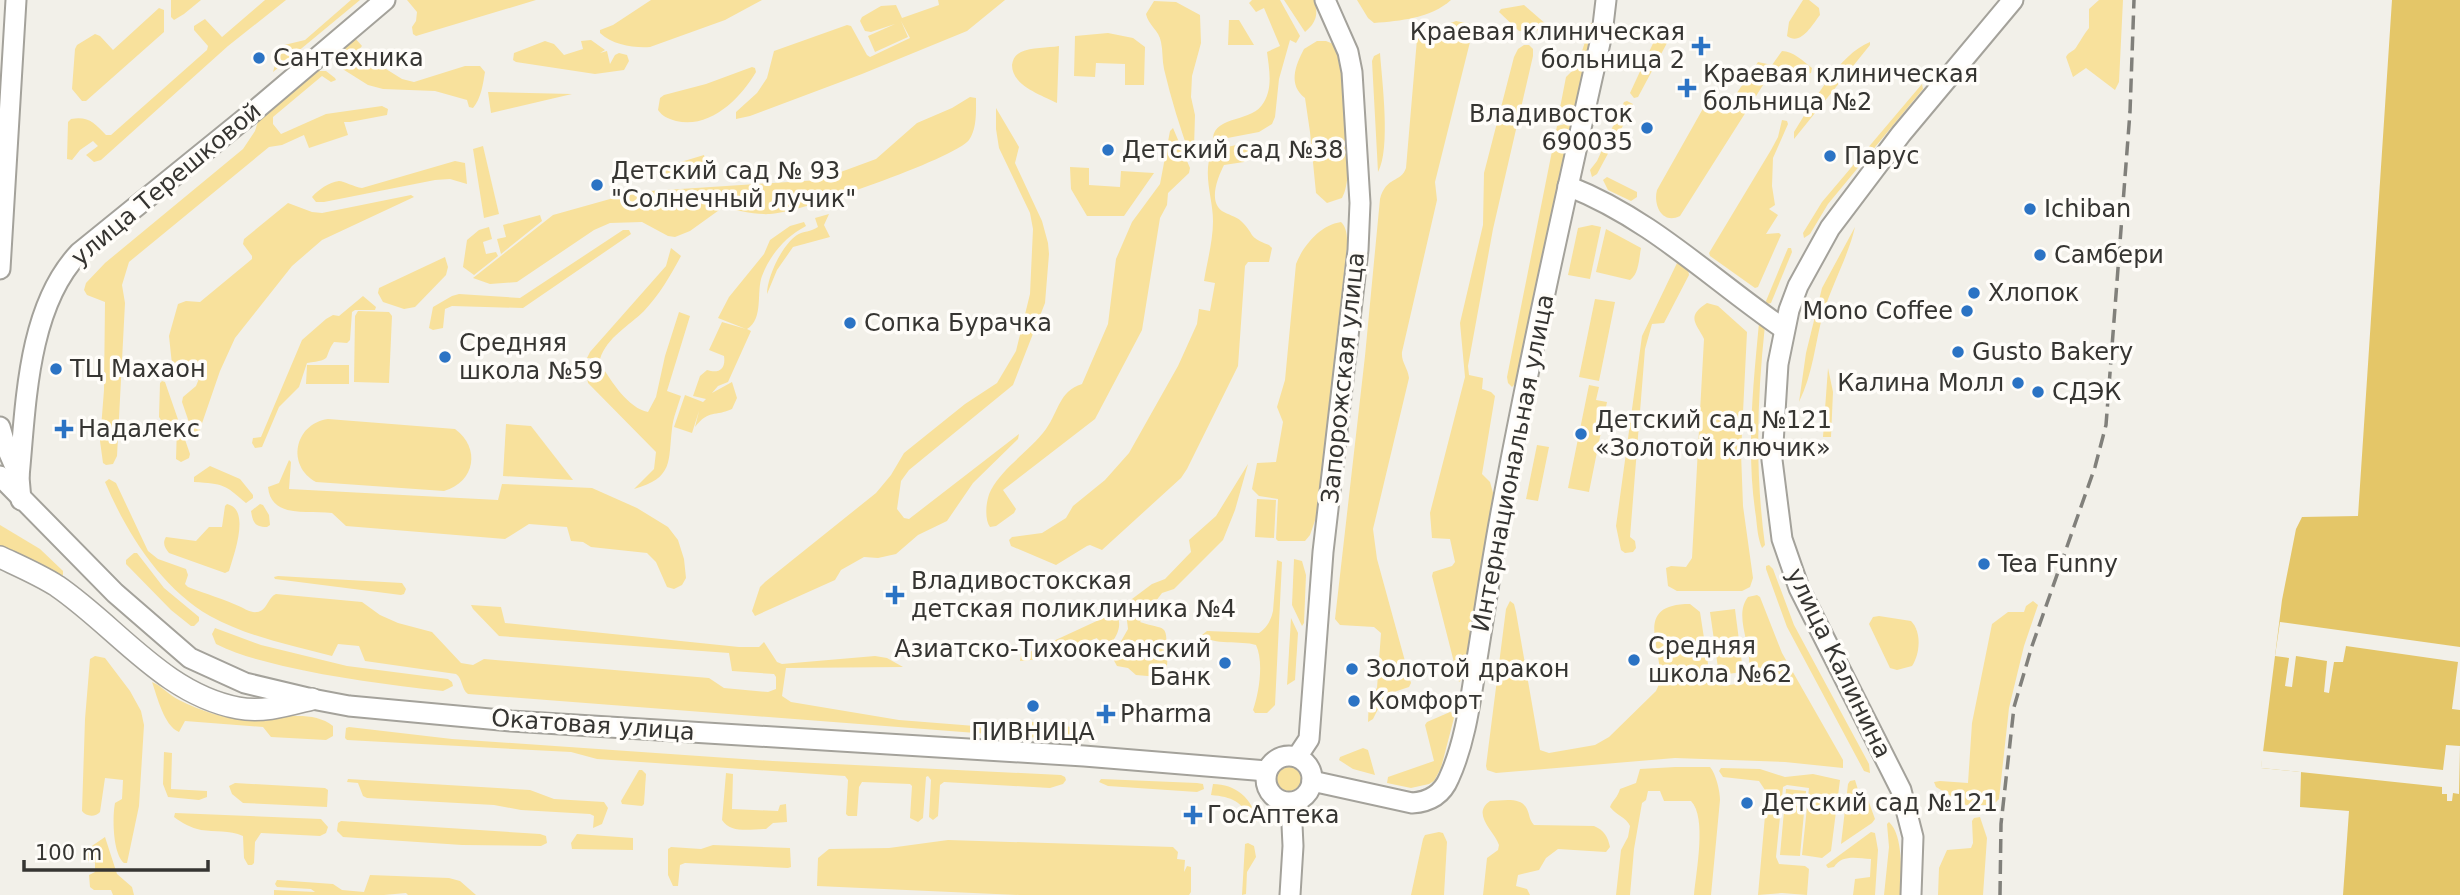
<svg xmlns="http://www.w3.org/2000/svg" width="2460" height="895" viewBox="0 0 2460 895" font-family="'DejaVu Sans',sans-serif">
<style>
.green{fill:#f8e19c}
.water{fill:#e4c668}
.pier{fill:#f2f0e9}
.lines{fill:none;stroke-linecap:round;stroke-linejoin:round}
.major-casing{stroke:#a4a29b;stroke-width:23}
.highway-casing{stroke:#a4a29b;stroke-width:24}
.major{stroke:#fff;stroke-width:19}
.highway{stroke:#fff;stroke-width:21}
.rail{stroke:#81807b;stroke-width:3.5;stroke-dasharray:14 7;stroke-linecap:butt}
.poi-dot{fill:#2b73c4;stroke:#fffdf9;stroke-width:2.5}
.labels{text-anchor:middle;stroke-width:7;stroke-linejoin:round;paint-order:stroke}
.poi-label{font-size:24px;fill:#363532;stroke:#fffdf9;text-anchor:start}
.street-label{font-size:24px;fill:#363532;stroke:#fffdf9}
</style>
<rect width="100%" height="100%" fill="#f2f0e9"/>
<g class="green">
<path d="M171 0H201L184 14 174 20 171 17Z"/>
<path d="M265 0H286L228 46 101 160 94 162 86 155 98 146 93 141 80 150 72 160 67 159 68 122 71 119C89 116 94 123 106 135H111L207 50 208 46 194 30V26L205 19 222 37Z"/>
<path d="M351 0H360L273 72 280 46 305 40Z"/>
<path d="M407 0H536L416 36 413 34 412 27 416 21 417 12Z"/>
<path d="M651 0H762L725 20 650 47C633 48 613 45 600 33V30L613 25Z"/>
<path d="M938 0H1005L967 31 862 74 750 116 736 119V112L757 93 767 78 774 51 847 25 851 26 867 55 870 57 910 38 901 21 908 37 875 52 868 36 895 24 871 32 865 31 860 21 862 17 881 6 896 5 902 18 939 5Z"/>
<path d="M1252 0H1280L1300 36 1296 43 1290 40 1279 79 1275 117 1272 124 1259 132 1217 140 1213 138C1215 115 1253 123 1264 102 1273 87 1269 68 1267 52L1280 46 1264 8 1256 12 1249 3Z"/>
<path d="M1284 0H1314C1319 14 1316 23 1305 32Z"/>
<path d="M1357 0H1451C1431 18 1400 21 1374 23L1368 18Z"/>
<path d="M1803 0H1809L1819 8 1820 15C1812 25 1801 46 1787 36L1789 22Z"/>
<path d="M2099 0H2123L2119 82 2115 90 2086 68 2073 77 2066 57C2069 51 2074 52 2077 46 2081 40 2084 34 2089 28V9Z"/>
<path d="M1154 1 1176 2 1200 15 1201 43 1192 76 1191 97 1195 115 1194 148 1198 159 1191 158C1180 128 1171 99 1164 69 1162 60 1163 51 1161 42 1159 30 1148 25 1146 14Z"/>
<path d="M1524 5 1547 25 1546 30 1519 31 1499 12 1501 9Z"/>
<path d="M159 8 164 10V32L86 101H82L72 89 75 49 77 45 95 34 100 36 113 50Z"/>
<path d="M1229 20H1239L1254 45H1228Z"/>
<path d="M1456 21 1466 23 1470 26 1471 38 1435 182 1437 200 1402 352C1401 362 1408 368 1409 378L1373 529 1377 559 1411 683 1409 687 1385 695 1373 719 1368 722 1369 697 1377 688 1381 633 1374 627 1340 625 1335 619 1365 356 1380 199C1386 176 1401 183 1406 168L1417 39 1426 32Z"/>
<path d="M1593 22 1595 23 1593 33 1570 131 1518 381 1512 387 1508 383 1507 377 1557 126 1565 124 1566 118 1559 113 1566 77 1577 66 1587 36 1588 25Z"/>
<path d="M1108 33 1133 38 1145 47 1144 85H1125V64L1096 63 1095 77 1074 76 1075 36Z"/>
<path d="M1660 36 1667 39V43L1638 97 1634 98 1630 93 1656 37Z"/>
<path d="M354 37 362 46 356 53 346 57 345 62 363 67 386 69 402 79 414 82 465 66H480L485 72C483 84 481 99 473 108L469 107 467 100 435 91 383 89 368 85 333 63 334 55Z"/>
<path d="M591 40 605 50 600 53 607 51 610 64 615 55 619 53 627 55 629 61 624 70 595 74 516 62 513 60 514 53 545 41 554 44 564 55 583 49 581 41Z"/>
<path d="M1317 41H1326L1336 45 1339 52C1345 78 1356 177 1342 198L1327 203 1316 193 1310 132 1305 98C1288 85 1295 66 1304 49Z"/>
<path d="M1870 42V45L1794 139V132C1812 104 1839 54 1870 42Z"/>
<path d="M1524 45H1529L1533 49V56L1493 229 1468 366 1469 375 1483 378 1482 389 1491 392 1495 396 1482 474 1490 482 1495 500 1463 678 1459 682 1432 576 1433 572 1452 566 1455 562 1450 539 1432 538 1430 513 1465 377 1460 323 1483 225 1484 173 1514 57 1518 49Z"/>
<path d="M1059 46 1057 103C1042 95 1012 86 1012 65 1013 59 1015 55 1021 52 1031 47 1048 48 1059 46Z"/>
<path d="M1782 51C1793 51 1803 61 1812 68L1811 73 1808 74 1795 67 1785 74 1775 71 1770 74 1680 216C1662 225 1653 205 1657 190L1705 105 1710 101 1732 100 1758 62 1772 65Z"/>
<path d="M1380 53C1382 81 1391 149 1378 172L1372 61 1374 56Z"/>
<path d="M752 67 755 68 756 72C740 99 710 129 676 121 667 118 663 117 658 110L660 98 664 95 706 84Z"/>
<path d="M316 71H326L335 78 336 80 331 82 322 76 273 117V124L281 134 326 114 382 106 388 109 387 115 350 122H344L348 135 309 148 304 135 282 145 269 147 129 262 122 285 125 303 117 456 113 464 106 465 103 463 100 441 104 390 105 302 87 295 84 290 86 283 105 263 243 149 255 131 260 115Z"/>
<path d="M1922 84 1923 89 1828 204 1810 234 1804 238 1803 233 1822 202Z"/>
<path d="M488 92 572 94 491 113Z"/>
<path d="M970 97 976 98C976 111 977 129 969 140 956 158 796 214 770 214 754 215 738 210 722 208L690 231 675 237 668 236 642 222 610 223 594 230 517 282 490 284 473 278 553 215 635 192 819 180 876 159 917 123 952 108Z"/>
<path d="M1627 101 1633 104V107L1597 174 1592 177 1590 170 1597 161 1624 102Z"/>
<path d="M996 108 1019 147 1015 163 1042 221 1048 243 1049 254 1045 303 1013 385 909 470 901 481 897 509 904 518 909 519 1019 434 1018 439 973 483 947 521 918 535 896 554 878 558 864 557 841 570 835 580 755 616 752 611 760 587 765 582 876 493 891 475 904 453 965 404 997 383 1016 351 1030 294 1033 229 1030 213 999 148 996 129Z"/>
<path d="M1782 120 1787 121 1788 124 1773 158 1772 186 1775 205 1769 209 1778 215 1766 234 1779 233 1781 235 1758 287 1755 288 1710 256 1709 253 1771 150 1778 137Z"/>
<path d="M1173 128 1190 168 1189 173 1168 193 1167 205 1160 218 1142 330 1095 419 1003 490 1016 509 1014 513 996 526 990 527C984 519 986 499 991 490 1004 466 1030 451 1046 429 1059 411 1059 391 1082 384L1108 324 1116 259 1132 222 1160 184 1170 131Z"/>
<path d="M1242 144 1249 147V154L1244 162 1224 165C1218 177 1208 201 1222 211 1228 215 1236 216 1241 221 1256 235 1246 236 1269 245L1272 248 1269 262H1248L1245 266 1238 366 1187 469 1181 478 1102 550 1090 545 1087 546 1056 565 1011 546 1009 540 1012 537 1042 533 1066 518 1073 506 1105 480 1129 453 1178 366 1197 324 1199 309 1210 311 1215 283 1204 281C1207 262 1213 241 1213 221 1213 198 1202 174 1212 151L1216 149Z"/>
<path d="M483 146 499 214 484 218 473 149Z"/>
<path d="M704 155 710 177H660L661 168Z"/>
<path d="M455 161 465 163 467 184 450 179 435 180 324 202H316L312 197C318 190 329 182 339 181 344 181 354 187 362 188Z"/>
<path d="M1070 167 1089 168V185L1120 187 1121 171 1154 173 1124 216H1087L1071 189Z"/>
<path d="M1607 177 1637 192V197L1631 201 1608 190 1603 180Z"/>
<path d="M411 195 414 197 322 240 292 266 235 338 220 371 199 432 193 434 182 402 183 397 196 386 203 369 191 364 180 378H175L173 374 169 336 178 304 186 301 200 302 252 259V256L243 244 244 239 288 203 312 212 322 213Z"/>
<path d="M829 214 824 225 830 237 793 247 777 270 767 294C767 277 782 245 797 235 803 231 811 232 818 227L815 218Z"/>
<path d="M540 215 542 221 501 254 497 239 506 237 503 225Z"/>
<path d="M804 222 806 226C785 237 770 255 762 276 756 292 764 319 747 329L751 331 728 382 718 386 712 393 732 382 737 398 732 409C715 417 709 409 695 427L699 411 692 433 674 427 685 395 703 402 706 399 693 396 700 376 707 370C719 374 726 369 724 356L709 350 722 322 746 329 718 318 729 297 764 254 770 240 790 226Z"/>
<path d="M1341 222C1352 232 1345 259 1344 273L1319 509 1310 535 1305 541H1278L1276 539 1278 499 1259 496 1252 489 1257 463 1276 462 1283 422 1277 407 1285 380 1296 264C1303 246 1320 225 1341 222Z"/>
<path d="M1592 225 1601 227 1590 279 1568 275 1578 228Z"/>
<path d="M489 227 492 239 483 242 486 254 496 252 498 256 474 275 463 267 467 240 479 230Z"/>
<path d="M1855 227C1848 257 1832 284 1823 314 1815 343 1813 374 1799 402L1806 353 1822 288Z"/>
<path d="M1606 229 1641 248C1639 258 1639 274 1630 280L1596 272Z"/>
<path d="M623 230H629L631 234 523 308 452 306 445 309 443 328 433 330 429 328 433 307 452 296 459 294 520 298Z"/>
<path d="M671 248 681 256C670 276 660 294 644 311 629 326 607 337 600 359L587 358 590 352 666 266Z"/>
<path d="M1788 248H1791L1792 252 1771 303 1767 304 1766 301Z"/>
<path d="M445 257 448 267 446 275 415 307 404 309 383 302 378 293 379 288Z"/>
<path d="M1677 263 1688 269 1689 275 1664 323 1652 324 1645 349 1630 537 1635 541 1636 548 1633 552 1625 553 1621 550 1616 526 1642 336Z"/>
<path d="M363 296 376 307 375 310H355L352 312 350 340 347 343 334 342C322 359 335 359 307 363L299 387 279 407 262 447 255 448 252 443 253 438 261 437 302 340 326 319 333 315 339 316Z"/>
<path d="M1595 299 1615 302 1599 381 1579 377Z"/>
<path d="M1707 303 1718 306 1747 332 1741 453 1743 506 1753 578 1750 587 1742 591H1677L1668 586 1666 568 1671 566 1686 567 1692 558 1704 339C1697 324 1685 317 1707 303Z"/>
<path d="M358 311 389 312 392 316 389 383 354 382 355 316Z"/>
<path d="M679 312 690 316 667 391 681 396C678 406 673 418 672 429 668 461 674 478 634 489L654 469 656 452 588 383 585 367 601 365C612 382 628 408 648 412L656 397 665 356Z"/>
<path d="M1759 323 1765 325C1757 399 1755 472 1765 545L1762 548C1758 539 1757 527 1756 517 1746 453 1753 387 1759 323Z"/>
<path d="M307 365H349V384H306Z"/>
<path d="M1828 368 1833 392 1831 437H1823Z"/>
<path d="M162 381 165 382 190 454 189 458 181 462 176 459 177 427 163 423 159 417 160 383Z"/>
<path d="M1589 385 1599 387 1596 400 1607 402 1589 492 1568 488Z"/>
<path d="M328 419 455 429C481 448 475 482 444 491L316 482C286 466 294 424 328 419Z"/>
<path d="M506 424 531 426 573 480 503 476Z"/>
<path d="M1537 445 1549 447 1538 501 1526 499Z"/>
<path d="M289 460 291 462 289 489 498 500 502 484 592 488 637 508 668 527 678 540 684 559 686 578 682 585 674 589 667 587 656 562 647 553 591 547 583 542 571 541 567 527 529 524 505 539 346 526 332 513C308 510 271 519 268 487L279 483Z"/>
<path d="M1248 464 1235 510 1223 540 1174 589 1162 593 1140 622C1167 631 1166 622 1167 652 1167 659 1168 664 1166 671L1159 677 1136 675 1128 668 1117 666 1112 657 1128 629 1126 612 1128 602 1152 584 1165 579 1191 552 1189 540 1216 516Z"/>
<path d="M210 466 240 479 253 495V498L246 503C224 484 224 484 194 482V477Z"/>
<path d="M109 479 116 483 148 551 158 559 186 569 188 575 185 584 188 587C206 594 224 599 241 607 245 609 251 613 257 612 267 611 268 597 276 594L362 602 380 615 398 623 432 632 461 663 473 665 484 659 709 678 724 688 768 692 776 689V677L774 674 732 671 729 653 499 636 473 609 471 605 501 607 505 623 739 647H759L764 642 777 662 782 664 875 656 887 658 903 667 786 668 782 696 791 702 899 720 975 726 1004 720 1061 724 1070 727 1072 735 1064 739 1027 737 468 694C461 689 463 679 456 674L365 661 359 646 338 644 332 656C291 645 248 637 210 616 161 588 126 532 105 482Z"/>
<path d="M1257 499 1276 500 1274 538 1255 537Z"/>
<path d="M227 504C251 509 234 554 229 571L225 573 169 553C165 548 162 543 166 537L196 541 209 527H222L225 506Z"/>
<path d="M260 504 263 505 269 515 270 525 267 527C255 527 253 523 251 511Z"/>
<path d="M0 525 40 549 63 571V575L59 576 0 547Z"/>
<path d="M134 553H137L164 588 199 617V621L194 626H191L171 610 126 564V560Z"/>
<path d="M1294 559 1302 561 1306 575 1304 623 1302 626 1292 605Z"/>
<path d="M1277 560 1282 562 1275 705 1267 713H1255L1253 710C1259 693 1264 662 1256 645 1241 640 1213 646 1202 635L1207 631 1259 633C1267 628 1271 620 1273 611Z"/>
<path d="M1769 565 1773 569 1794 625 1869 764 1870 773 1864 771 1787 627 1766 569V566Z"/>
<path d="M278 576 402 583 406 589 404 594 401 595 275 579 274 577Z"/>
<path d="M1757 595 1760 597 1782 653 1843 760V768L1785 762 1675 758 1496 773 1487 770 1486 766 1506 609 1510 601 1514 604 1516 612 1540 750 1549 753 1595 745 1609 737 1656 691C1673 660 1624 604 1690 604L1700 612 1710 677 1723 686 1743 683C1762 658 1730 620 1748 597Z"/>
<path d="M2033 601 2038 605 2024 646 2009 708 1999 799 1993 805H1966L1936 787 1934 782 1940 781 1968 783 1972 723 1992 624 2008 612H2024L2026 606Z"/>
<path d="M1735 609 1743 672 1719 675 1710 612Z"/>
<path d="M1114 613C1126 623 1115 641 1105 650L1102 649 1097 638 1041 659 1020 661 1021 656Z"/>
<path d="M1879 616 1911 621C1922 632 1920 654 1912 666L1897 670 1890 668 1869 624 1873 617Z"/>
<path d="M1291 618 1298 633 1295 680 1287 685Z"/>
<path d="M215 628 261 645 347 666 448 679 452 682 453 686 443 691C388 685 336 678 283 666 260 660 237 655 216 644L212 634Z"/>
<path d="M95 656 105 658 130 691 141 711 144 725 139 806 127 863H124C113 854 112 818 115 803L122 799 123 780 105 778 100 812C96 817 86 817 82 811L85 719 90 659Z"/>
<path d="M152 682C162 686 169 695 179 700 199 710 225 719 247 720 274 720 310 708 333 726V736L326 740 271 737 263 727 185 721 179 732C164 726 157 696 152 682Z"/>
<path d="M1450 712 1455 714 1441 768 1434 781 1429 784 1411 788 1387 783 1388 777 1434 761 1425 725 1427 722Z"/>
<path d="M349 727 452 739 773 761 1061 775 1065 777 1066 780 1063 784 1050 788 944 782 940 785 938 816 933 820 929 817 931 780 928 776 926 777 923 818 918 822 910 818 912 786 910 784 862 782 859 787 857 816H848L846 814 848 780 845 776 597 759 571 752 347 740 345 738 346 728Z"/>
<path d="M1363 748 1368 750 1375 775 1353 769 1339 760 1340 757Z"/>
<path d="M164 752 172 753 171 789 207 791V797L199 800 168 797 163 784Z"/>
<path d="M1675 767H1710C1716 774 1720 791 1720 800L1711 895H1694C1696 872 1707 817 1691 801H1664L1660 791H1648L1646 800 1642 803 1634 849 1630 895H1616L1621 850 1628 837 1630 826C1627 818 1616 815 1610 807 1612 801 1618 797 1620 789L1636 783 1640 769Z"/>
<circle cx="1289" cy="779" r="12"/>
<path d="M1721 768 1760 769 1785 777 1813 774 1840 780 1831 851 1822 858 1802 855 1809 788 1787 785 1783 787 1776 857 1779 864 1805 866 1809 869 1807 895 1782 893 1758 895 1767 793 1759 781 1723 777 1719 771Z"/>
<path d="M639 770H642L646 774 644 804 642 806 622 804 621 801Z"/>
<path d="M726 773 733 774 732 809 778 811 780 805 786 804 787 822 773 823 766 829C751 829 731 834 722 820Z"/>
<path d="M348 779 530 790 554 799 604 802 608 808 602 824 593 828 594 816 590 814 521 810 494 805 367 798 363 796 358 783 347 782Z"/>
<path d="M1101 779 1197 783 1203 784 1204 789 1197 792 1108 786 1099 782Z"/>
<path d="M1855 780 1859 793 1867 797 1875 819 1872 823 1841 844 1848 784 1850 781Z"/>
<path d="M235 783 325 788 328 790 327 807 243 803 232 794 229 786Z"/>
<path d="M1213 784C1235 784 1253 798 1257 822L1251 821C1242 801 1232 797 1211 795Z"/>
<path d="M1786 789 1806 791 1800 856 1780 855Z"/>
<path d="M1490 801C1502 801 1521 796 1527 809 1530 816 1529 819 1534 825L1594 826C1604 830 1608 837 1610 847L1606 852 1558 849 1546 858 1539 870 1518 875 1516 886 1527 889 1530 895H1483L1487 858 1498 850 1499 845C1494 831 1471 814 1490 801Z"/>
<path d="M175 813 321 819 328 827 326 833 320 836 261 833 255 842 254 863 252 865H248L244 858 243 836C229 830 215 832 201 830 191 828 182 823 174 817Z"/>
<path d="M1980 817 1987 838 1983 895H1938L1939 868 1947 850 1971 848 1973 843 1972 821 1974 818Z"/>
<path d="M341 821 540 834 546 836 547 843 541 846 462 845 343 837 337 831 338 823Z"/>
<path d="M1889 822C1904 836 1901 875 1900 895H1884L1889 847 1887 824Z"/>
<path d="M1439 832 1443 833 1447 842 1444 895H1411L1423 839 1425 835Z"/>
<path d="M1871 832 1875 833 1878 850 1875 895H1853L1855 879 1870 877 1871 859C1857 858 1842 854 1834 867L1828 868 1826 865Z"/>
<path d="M577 834 633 838V850L572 849 571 843Z"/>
<path d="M105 837 117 874 132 887 134 895H113L111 890H94L90 887 89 875 95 872V863L86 860V850Z"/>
<path d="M948 840 1173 847 1178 852 1177 859 1185 860 1184 872 1187 866 1191 867V892L1189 895H1020L817 886 818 858 829 849 889 848Z"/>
<path d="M1248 843 1254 846 1256 857 1247 872 1246 894 1242 895 1245 844Z"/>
<path d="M713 845 790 848 791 867 788 868 685 863 680 865 678 886H673L668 875V849L671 847 701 849Z"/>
<path d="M370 875 449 878 460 881 476 895H408L406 893 384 895H274V890L315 892 311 889 277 887 275 884 277 880 333 884 342 890 364 892Z"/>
</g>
<path class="water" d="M2392 0H2460V895H2343L2349 811 2300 807 2301 772 2261 768 2282 600 2296 529 2302 517 2358 516Z"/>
<g class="pier">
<path d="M2280 622 2460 647V710L2452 709 2458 662 2346 646 2343 662H2334L2329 693 2324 692 2327 661 2296 656 2292 687 2285 686 2289 658 2275 656Z"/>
<path d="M2446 745 2460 746 2459 794 2453 793 2452 801H2447V794H2442V787L2261 768 2262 751 2443 770Z"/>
</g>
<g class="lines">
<g class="major-casing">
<g id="major">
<path d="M1568 186C1652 219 1711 279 1784 329"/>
<path d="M0 269 16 0"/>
<path d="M0 427 5 444 19 476"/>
<path d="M0 476 115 593 190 658 245 683 312 699 349 706 511 721 1084 756 1267 771"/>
<path d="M21 500 19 477C26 405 27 308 79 253L253 112 385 0"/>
<circle cx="1289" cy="779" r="23"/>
<path d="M1297 757 1309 739 1323 552 1358 250 1360 203 1352 72 1348 52 1325 0"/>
<path d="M1312 781 1412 803C1429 802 1442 795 1449 778 1465 743 1470 703 1476 665 1484 616 1491 567 1500 518 1530 355 1566 195 1602 34L1606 0"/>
<path d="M1290 895 1293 846 1291 803"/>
<path d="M1911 895 1913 837 1901 790 1799 588 1782 539 1772 460 1778 364 1789 310 1798 286 1830 228 1901 134 2013 0"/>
</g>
</g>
<g class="highway-casing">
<path id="highway" d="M0 557C19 566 40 575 57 586 117 627 164 694 238 708 263 713 288 705 312 699"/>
</g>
<use href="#major" class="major"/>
<use href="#highway" class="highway"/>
<path class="rail" d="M2000 895 2001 824 2014 707 2032 646 2095 467 2106 425 2130 112 2134 0"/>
</g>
<g class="poi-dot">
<path d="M1697.5 35.5h7v7h7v7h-7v7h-7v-7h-7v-7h7z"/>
<circle cx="259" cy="58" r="7"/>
<path d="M1683.5 77.5h7v7h7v7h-7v7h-7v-7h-7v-7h7z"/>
<circle cx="1647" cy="128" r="7"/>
<circle cx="1108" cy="150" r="7"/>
<circle cx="1830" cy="156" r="7"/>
<circle cx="597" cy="185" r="7"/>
<circle cx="2030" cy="209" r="7"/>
<circle cx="2040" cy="255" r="7"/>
<circle cx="1974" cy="293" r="7"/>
<circle cx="1967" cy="311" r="7"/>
<circle cx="850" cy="323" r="7"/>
<circle cx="1958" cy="352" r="7"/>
<circle cx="445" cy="357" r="7"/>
<circle cx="56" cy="369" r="7"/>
<circle cx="2018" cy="383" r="7"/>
<circle cx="2038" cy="392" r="7"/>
<path d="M60.5 418.5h7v7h7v7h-7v7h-7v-7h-7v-7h7z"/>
<circle cx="1581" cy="434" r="7"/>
<circle cx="1984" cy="564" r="7"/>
<path d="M891.5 584.5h7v7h7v7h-7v7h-7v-7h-7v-7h7z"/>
<circle cx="1634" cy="660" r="7"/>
<circle cx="1225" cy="663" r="7"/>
<circle cx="1352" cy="669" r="7"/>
<circle cx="1354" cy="701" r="7"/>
<circle cx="1033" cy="706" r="7"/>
<path d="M1102.5 703.5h7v7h7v7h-7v7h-7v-7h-7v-7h7z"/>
<circle cx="1747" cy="803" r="7"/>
<path d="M1189.5 804.5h7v7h7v7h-7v7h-7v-7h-7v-7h7z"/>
</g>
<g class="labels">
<g class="poi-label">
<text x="1685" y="40" text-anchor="end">Краевая клиническая<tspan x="1685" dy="28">больница 2</tspan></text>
<text x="273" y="66">Сантехника</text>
<text x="1703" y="82">Краевая клиническая<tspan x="1703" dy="28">больница №2</tspan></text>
<text x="1633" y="122" text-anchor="end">Владивосток<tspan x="1633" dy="28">690035</tspan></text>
<text x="1122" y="158">Детский сад №38</text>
<text x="1844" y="164">Парус</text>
<text x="611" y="179">Детский сад № 93<tspan x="611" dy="28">"Солнечный лучик"</tspan></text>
<text x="2044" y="217">Ichiban</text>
<text x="2054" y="263">Самбери</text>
<text x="1988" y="301">Хлопок</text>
<text x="1953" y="319" text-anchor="end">Mono Coffee</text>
<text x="864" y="331">Сопка Бурачка</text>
<text x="459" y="351">Средняя<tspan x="459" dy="28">школа №59</tspan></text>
<text x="1972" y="360">Gusto Bakery</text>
<text x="70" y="377">ТЦ Махаон</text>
<text x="2004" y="391" text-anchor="end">Калина Молл</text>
<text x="2052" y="400">СДЭК</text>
<text x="1595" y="428">Детский сад №121<tspan x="1595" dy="28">«Золотой ключик»</tspan></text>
<text x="78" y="437">Надалекс</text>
<text x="1998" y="572">Tea Funny</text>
<text x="911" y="589">Владивостокская<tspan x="911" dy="28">детская поликлиника №4</tspan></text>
<text x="1648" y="654">Средняя<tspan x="1648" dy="28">школа №62</tspan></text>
<text x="1211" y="657" text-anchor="end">Азиатско-Тихоокеанский<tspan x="1211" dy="28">Банк</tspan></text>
<text x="1366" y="677">Золотой дракон</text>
<text x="1368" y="709">Комфорт</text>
<text x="1120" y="722">Pharma</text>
<text x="1033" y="740" text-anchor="middle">ПИВНИЦА</text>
<text x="1761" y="811">Детский сад №121</text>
<text x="1207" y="823">ГосАптека</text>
</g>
<g class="street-label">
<text transform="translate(166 184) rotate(-40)" y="8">улица Терешковой</text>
<text transform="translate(1343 378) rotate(-84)" y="8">Запорожская улица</text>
<text transform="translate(1513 463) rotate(-79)" y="8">Интернациональная улица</text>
<text transform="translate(1839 663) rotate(64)" y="8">улица Калинина</text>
<text transform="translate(593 725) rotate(4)" y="8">Окатовая улица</text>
</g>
</g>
<path d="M24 860v10h184v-10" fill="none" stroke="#363532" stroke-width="3.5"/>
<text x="35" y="860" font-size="21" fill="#363532" stroke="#fffdf9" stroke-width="5" paint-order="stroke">100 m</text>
</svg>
